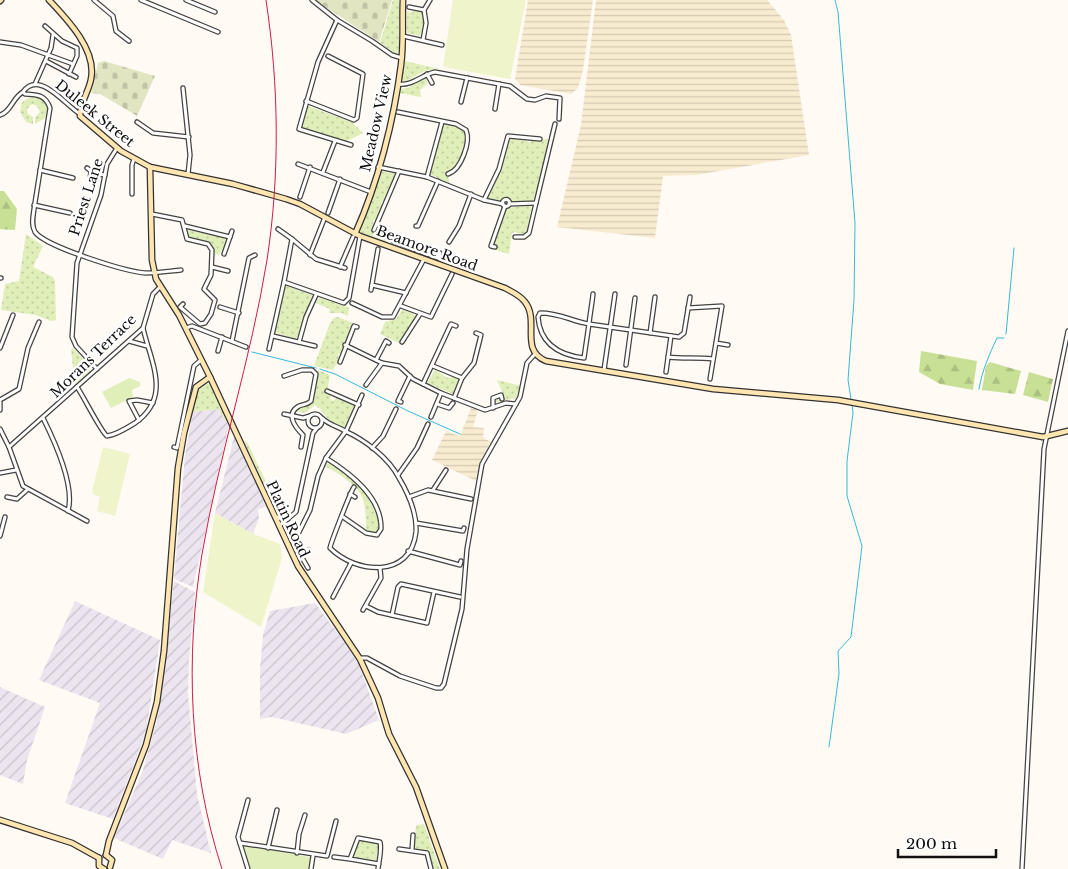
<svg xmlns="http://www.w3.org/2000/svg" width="1068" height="869" viewBox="0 0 1068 869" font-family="'Libre Baskerville',serif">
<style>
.industrial{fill:url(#industrial-furrows)}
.farmland{fill:url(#farmland-rules)}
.grass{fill:url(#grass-dots)}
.forest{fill:url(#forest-firs)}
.cemetery{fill:url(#cemetery-stones)}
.park{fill:#e0eeb9}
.pitch{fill:#eff4cb}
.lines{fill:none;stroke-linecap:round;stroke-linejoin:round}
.stream{stroke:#34bbd9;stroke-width:1}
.street-casing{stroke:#434343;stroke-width:5.5}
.secondary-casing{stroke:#323232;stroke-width:7}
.street{stroke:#fff;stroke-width:3}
.secondary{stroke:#ffe5af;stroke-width:4.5}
.rail{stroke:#ce1b4a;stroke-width:1}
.labels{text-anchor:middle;stroke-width:5;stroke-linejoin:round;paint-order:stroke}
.street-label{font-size:14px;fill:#101010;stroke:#fff}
</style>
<defs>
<pattern id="industrial-furrows" width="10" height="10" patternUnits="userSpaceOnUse" patternTransform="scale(1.25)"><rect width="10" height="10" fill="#ece5ef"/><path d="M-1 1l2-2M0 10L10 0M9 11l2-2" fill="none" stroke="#c9c3cc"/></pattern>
<pattern id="farmland-rules" width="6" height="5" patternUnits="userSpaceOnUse" patternTransform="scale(1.25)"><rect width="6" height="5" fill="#f8ecd0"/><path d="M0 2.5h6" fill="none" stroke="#d4c9b2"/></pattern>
<pattern id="grass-dots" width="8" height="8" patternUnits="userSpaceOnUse" patternTransform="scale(1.25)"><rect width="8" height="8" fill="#e0eeb9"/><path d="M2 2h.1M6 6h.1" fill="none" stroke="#bfcb9e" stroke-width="1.8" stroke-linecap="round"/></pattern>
<pattern id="forest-firs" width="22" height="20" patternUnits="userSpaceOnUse" patternTransform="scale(1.25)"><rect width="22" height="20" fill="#c8e096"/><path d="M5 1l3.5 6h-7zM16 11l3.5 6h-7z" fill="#abbf80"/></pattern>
<pattern id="cemetery-stones" width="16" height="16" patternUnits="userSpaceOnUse" patternTransform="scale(1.25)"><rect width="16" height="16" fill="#e1e5c1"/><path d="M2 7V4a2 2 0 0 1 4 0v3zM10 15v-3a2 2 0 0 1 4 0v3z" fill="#c0c3a5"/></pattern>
</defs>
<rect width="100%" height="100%" fill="#fffaf4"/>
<g class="industrial">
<path d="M218 409 229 425 193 587 174 579 185 455 193 412Z"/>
<path d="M235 433 266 507 258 509 259 518 253 534 215 513Z"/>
<path d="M174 581 195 592 189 661 188 693 197 794 211 853 172 840 163 859 114 838 143 770 157 720Z"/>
<path d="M75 601 160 640 146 732 113 819 65 803 100 703 39 680Z"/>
<path d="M315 603 343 640 359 665 379 720 346 734 272 717 260 719V669L263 635 270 611Z"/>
<path d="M0 687 45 707 27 760 23 784 0 775Z"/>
</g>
<g class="farmland">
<path d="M528 0H593L583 70 578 88 571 94 520 85 515 79Z"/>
<path d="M596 0H767L784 20 791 35 809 155 696 175 663 176 655 238 557 227 581 125Z"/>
<path d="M471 408 478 410 473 427 484 428 483 438 491 442 483 456 476 481 432 460 446 431 460 436Z"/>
</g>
<g class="grass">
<path d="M393 0H399V49L396 54 380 43Z"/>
<path d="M414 9 421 11 424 22 420 36 407 33V11L412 13Z"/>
<path d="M405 61 438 69 424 71 405 82 402 79Z"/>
<path d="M424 78 427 79V84L420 90 421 97 400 93 397 107H396L399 89 408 88Z"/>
<path d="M32 96 43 99 48 109 45 118 35 124V117L40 112 37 106 32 104 27 109 28 114 33 117V124L26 122 20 112 22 102Z"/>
<path d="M308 106 352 122 363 133 347 141 303 130 301 126Z"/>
<path d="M444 123 462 128 466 136 461 156 453 170 445 173 449 179V184L430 174Z"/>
<path d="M509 136 525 139 529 143 532 140 550 139 546 160 533 201 514 203 505 198 499 202 487 198 500 170Z"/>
<path d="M378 171 397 174 386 199 381 202 383 207 377 219 372 221 374 224 373 229 376 230 375 233 392 240 391 244 365 236 358 230Z"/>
<path d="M532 205 526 235 522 236 516 232 512 233 509 254 495 250 496 244 494 243 506 208Z"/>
<path d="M188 230 228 239 224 250 221 251 219 255 216 254 213 262 212 245 203 240 188 237Z"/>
<path d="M26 234 43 246 33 267 53 277 55 281 56 320 51 321 36 315 1 310 5 284 19 281Z"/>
<path d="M286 285 312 295 299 335 295 339 275 332Z"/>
<path d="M320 297 349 308 348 316 342 313H329L330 309 315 303Z"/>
<path d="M403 309 417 316 399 343 380 334 385 322 396 319Z"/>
<path d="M338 317 353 323 342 353 338 354 339 360 333 370 314 366 330 323 334 318Z"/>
<path d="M73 348 91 367 90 372 75 385 71 350Z"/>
<path d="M318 370 330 375 327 391 330 394 331 400 333 401 337 397 356 406 345 428C323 421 328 414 315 405L305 413 296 411 311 403Z"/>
<path d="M435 370 448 378 452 376 459 379 453 394 427 383Z"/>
<path d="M497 380 522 386 516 398 494 403 495 400 505 398Z"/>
<path d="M205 383 211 385 230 422 229 425 218 409 193 412 198 388Z"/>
<path d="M244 441 247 442 280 511 288 513 292 510 287 515 278 514Z"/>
<path d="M327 463C349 465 377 506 380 527L376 534 366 531C366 522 366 512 364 503 362 487 337 472 324 466Z"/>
<path d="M424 824 440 869H433L429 852 414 848 416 825Z"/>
<path d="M359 839 379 843 376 861 353 857Z"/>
</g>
<g class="forest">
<path d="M0 191H4L17 209 15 230 0 229Z"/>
<path d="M921 351 977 361 973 390 940 384 919 372Z"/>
<path d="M990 362 1021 371 1015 394 982 390 986 366Z"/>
<path d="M1029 372 1053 379 1048 402 1023 395Z"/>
</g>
<g class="cemetery">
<path d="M315 0H392L379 42Z"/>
<path d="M104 61 155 76 137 116 100 94 91 93 98 63Z"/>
</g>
<g class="park">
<path d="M129 378 140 382V386L132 390 133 397 111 408 102 392Z"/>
<path d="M245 845 309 857 311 858 308 869H250L243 848Z"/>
</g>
<g class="pitch">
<path d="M453 0H526L510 79 443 67Z"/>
<path d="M103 447 130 454 115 516 97 511 100 497 93 494 92 491Z"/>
<path d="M215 513 253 534 280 544 282 558 261 627 203 592Z"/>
</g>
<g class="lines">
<g class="stream">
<path d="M835 0 838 12 855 223 854 300 848 380 851 399"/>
<path d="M1006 334 1014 248"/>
<path d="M252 352 316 368"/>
<path d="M320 369 335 374 408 411 460 434"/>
<path d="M979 389C982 371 989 355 997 338H1004"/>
<path d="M829 747 839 674 838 651 851 637 862 546 847 496V461L853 413 852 404"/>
</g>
<g class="street-casing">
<g id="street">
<path d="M94 0 113 16 116 31 129 41"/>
<path d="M141 0 218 32"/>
<path d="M186 0 215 12"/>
<path d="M312 0 337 20 372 41 392 55 402 58"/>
<path d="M409 7 424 10"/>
<path d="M337 20 318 62 299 129 351 145"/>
<path d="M45 26 62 41 77 48V56L69 74"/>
<path d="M403 36 442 45"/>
<path d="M423 40 426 23 424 10 430 0"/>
<path d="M0 42 21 45 73 64"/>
<path d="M46 61 76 77"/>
<path d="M427 74 432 83"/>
<path d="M35 84 51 48 53 35"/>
<path d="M398 84C413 86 421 75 435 72L510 86 527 99 535 100 546 96 560 98 559 119"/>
<path d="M183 88 190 155 188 174"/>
<path d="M306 101 354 120 357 118 363 74 328 56"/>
<path d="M461 102 467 78"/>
<path d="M495 109 499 84"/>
<path d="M398 112 456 124 466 130C471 142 461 170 448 174"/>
<path d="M80 114C65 105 39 69 23 92L25 94C37 95 45 94 50 108L34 209C33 217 31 225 35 232 46 247 127 272 146 273 158 273 170 271 181 270"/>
<path d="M0 115C11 112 13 97 23 92"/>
<path d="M137 122 153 133 189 137"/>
<path d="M298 164 371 192"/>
<path d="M378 167 427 177 484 200 503 204"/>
<path d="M87 168 91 171 90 179"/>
<path d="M40 170 73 178"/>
<path d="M323 172 335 141"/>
<path d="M91 173 105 175"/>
<path d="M427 177 442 122"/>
<path d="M132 194V165L134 159"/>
<path d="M300 197 310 167"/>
<circle cx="506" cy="203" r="3.5"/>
<path d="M484 200 499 169 508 136 540 139"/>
<path d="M509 204 536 203 555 124"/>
<path d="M34 205 70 213"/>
<path d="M328 213 340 179"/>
<path d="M152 214 182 220 187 239 208 244 212 250 211 275 204 289 215 300 211 314 205 323 200 324 180 307 183 304"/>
<path d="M185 226 230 237"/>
<path d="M416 226H418L438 181"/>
<path d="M278 229 292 239 284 282 344 303 349 298 360 236"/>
<path d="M374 230 399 171"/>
<path d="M515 237H524L529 233 536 203"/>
<path d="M292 239 316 259 345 268"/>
<path d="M393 241 443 260"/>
<path d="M449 242 459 226 471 194"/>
<path d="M495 247 491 246 505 206"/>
<path d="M224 254 232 231"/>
<path d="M310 255 325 217"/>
<path d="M439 258 440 253"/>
<path d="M212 267 228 271"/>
<path d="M340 267 353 237"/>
<path d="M0 278H1"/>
<path d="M372 285 406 293"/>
<path d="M371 290 378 249"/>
<path d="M593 294C592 304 590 314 589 324L584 358C559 355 540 344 538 317L540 313C561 313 570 321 589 324L679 337 684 333 690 297"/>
<path d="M352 303 382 317H393L424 259"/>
<path d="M401 306 431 317 452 274"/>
<path d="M220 307 239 313"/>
<path d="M688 308 722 306 710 379"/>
<path d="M186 328 192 326 246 347"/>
<path d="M650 333 655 297"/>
<path d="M273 336 315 346"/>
<path d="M129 341 147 346"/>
<path d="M232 341 249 258 255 255"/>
<path d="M299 342 306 317 316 295"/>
<path d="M402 342 420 314"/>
<path d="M716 343 728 345"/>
<path d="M345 345 382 363 399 366 413 379 441 393 485 410 506 403 516 404"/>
<path d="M0 348 13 315"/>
<path d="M269 349 284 282"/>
<path d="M218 351 222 337"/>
<path d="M668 357C684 359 697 357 713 359"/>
<path d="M376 360 386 341 389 343"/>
<path d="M340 362 354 326 357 327"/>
<path d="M626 365 635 298"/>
<path d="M433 366 462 378"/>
<path d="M97 369 76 346 72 337 77 263 101 195 107 164 117 148"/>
<path d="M604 370 615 294"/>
<path d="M666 372 671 336"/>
<path d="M284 376 302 370H312L316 374 311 401C307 405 304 404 299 406 285 414 295 427 303 435L301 447"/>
<path d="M423 384 451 324 456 326"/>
<path d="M366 385 382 363"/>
<path d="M77 387C84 397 101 432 107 436 116 435 127 428 135 423 172 397 151 363 143 328"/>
<path d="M327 391 359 405"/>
<path d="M454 398 462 378 474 363 481 335 476 333"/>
<path d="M0 400 19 389 28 348 39 322"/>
<path d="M0 402V410"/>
<path d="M401 402 398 401 410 376"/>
<path d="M437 404 449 408 453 403"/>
<path d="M493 408V398L501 395 502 399"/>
<circle cx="315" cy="421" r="7"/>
<path d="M284 414 303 418 310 416"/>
<path d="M431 417 441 393"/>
<path d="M43 418C54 440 75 486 68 511"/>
<path d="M322 418C329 425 337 426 345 431 365 440 389 458 399 478 408 493 417 513 416 532 411 579 356 574 330 548 330 545 350 493 354 487"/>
<path d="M139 420 129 401 137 400 153 403"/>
<path d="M0 429 9 447 23 486 87 521"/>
<path d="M9 447 143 328 153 294 160 287"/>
<path d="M174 447 177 448 194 366 201 360"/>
<path d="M372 448 383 436 396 409"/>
<path d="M0 473 16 470"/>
<path d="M398 475 417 448 428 424"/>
<path d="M433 490 446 470"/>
<path d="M350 494 355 497"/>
<path d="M7 497 17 499 27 490"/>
<path d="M409 497 428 490 471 499"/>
<path d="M275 516 281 519H288"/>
<path d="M343 517 366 533 377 535 381 529C382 497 350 473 326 458L346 431 362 395"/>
<path d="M416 523 463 531 464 528"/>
<path d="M279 526 296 512 313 433 317 428"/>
<path d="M0 536 5 517"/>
<path d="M408 551 460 565 461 561"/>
<path d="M300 554 309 550"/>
<path d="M308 568 300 554 296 538 310 510 318 476 326 458"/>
<path d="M333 597 351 563"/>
<path d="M366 606 378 612 427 623 434 592"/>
<path d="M363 610 381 578 380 568"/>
<path d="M392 615 398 587 401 584 460 597"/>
<path d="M359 658H367L400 676 436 688H441L444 684 462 609 467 549 482 464 520 397 527 363 535 354"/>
<path d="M240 843 327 856 336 821"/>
<path d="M268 848 277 810"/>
<path d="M399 849 427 853 431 869"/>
<path d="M412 850 413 835"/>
<path d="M297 853 299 834 305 815"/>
<path d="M334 857 350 859"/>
<path d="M248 869 238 837 248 800"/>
<path d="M311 869 313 856"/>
<path d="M378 869C379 860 382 851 380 842L358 838 350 859 379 864"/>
<path d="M1022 869 1044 449 1068 331"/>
</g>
</g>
<g class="secondary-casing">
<g id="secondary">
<path d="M49 0C67 19 97 50 91 79 89 91 80 103 80 116L121 151 150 167 233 184 286 199 300 204 360 236 505 288C512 292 520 295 525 302 540 321 519 350 546 361L713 389 838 400 1043 437 1068 431"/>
<path d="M0 1 1 0"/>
<path d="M150 167 152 260 156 279 179 315 210 377 298 566 360 659 378 698 389 734 416 787 445 869"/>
<path d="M355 234C378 183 394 120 401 65 404 43 402 21 403 0"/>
<path d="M0 820 72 843 99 858"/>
<path d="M106 855 109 841 146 745 157 702 164 651 178 468 184 433 196 387 210 377"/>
<path d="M106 855 112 860 110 867"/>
<path d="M99 858V866L104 869"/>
</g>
</g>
<use href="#street" class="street"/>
<use href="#secondary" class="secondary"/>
<path class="rail" d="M222 869C189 768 185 658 202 554 219 455 251 359 267 260 280 175 279 85 266 0"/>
</g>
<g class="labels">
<g class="street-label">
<text transform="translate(95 113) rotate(39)" y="5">Duleek Street</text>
<text transform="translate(376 123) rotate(-77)" y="5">Meadow View</text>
<text transform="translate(86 197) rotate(-72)" y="5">Priest Lane</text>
<text transform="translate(427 248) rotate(20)" y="5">Beamore Road</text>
<text transform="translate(93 356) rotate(-44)" y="5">Morans Terrace</text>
<text transform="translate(288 519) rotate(65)" y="5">Platin Road</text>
</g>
</g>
<path d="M898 849v8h98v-8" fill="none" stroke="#101010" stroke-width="2.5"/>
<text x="906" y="849" font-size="15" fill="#101010" stroke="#ffffff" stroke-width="4" paint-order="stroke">200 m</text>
</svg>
